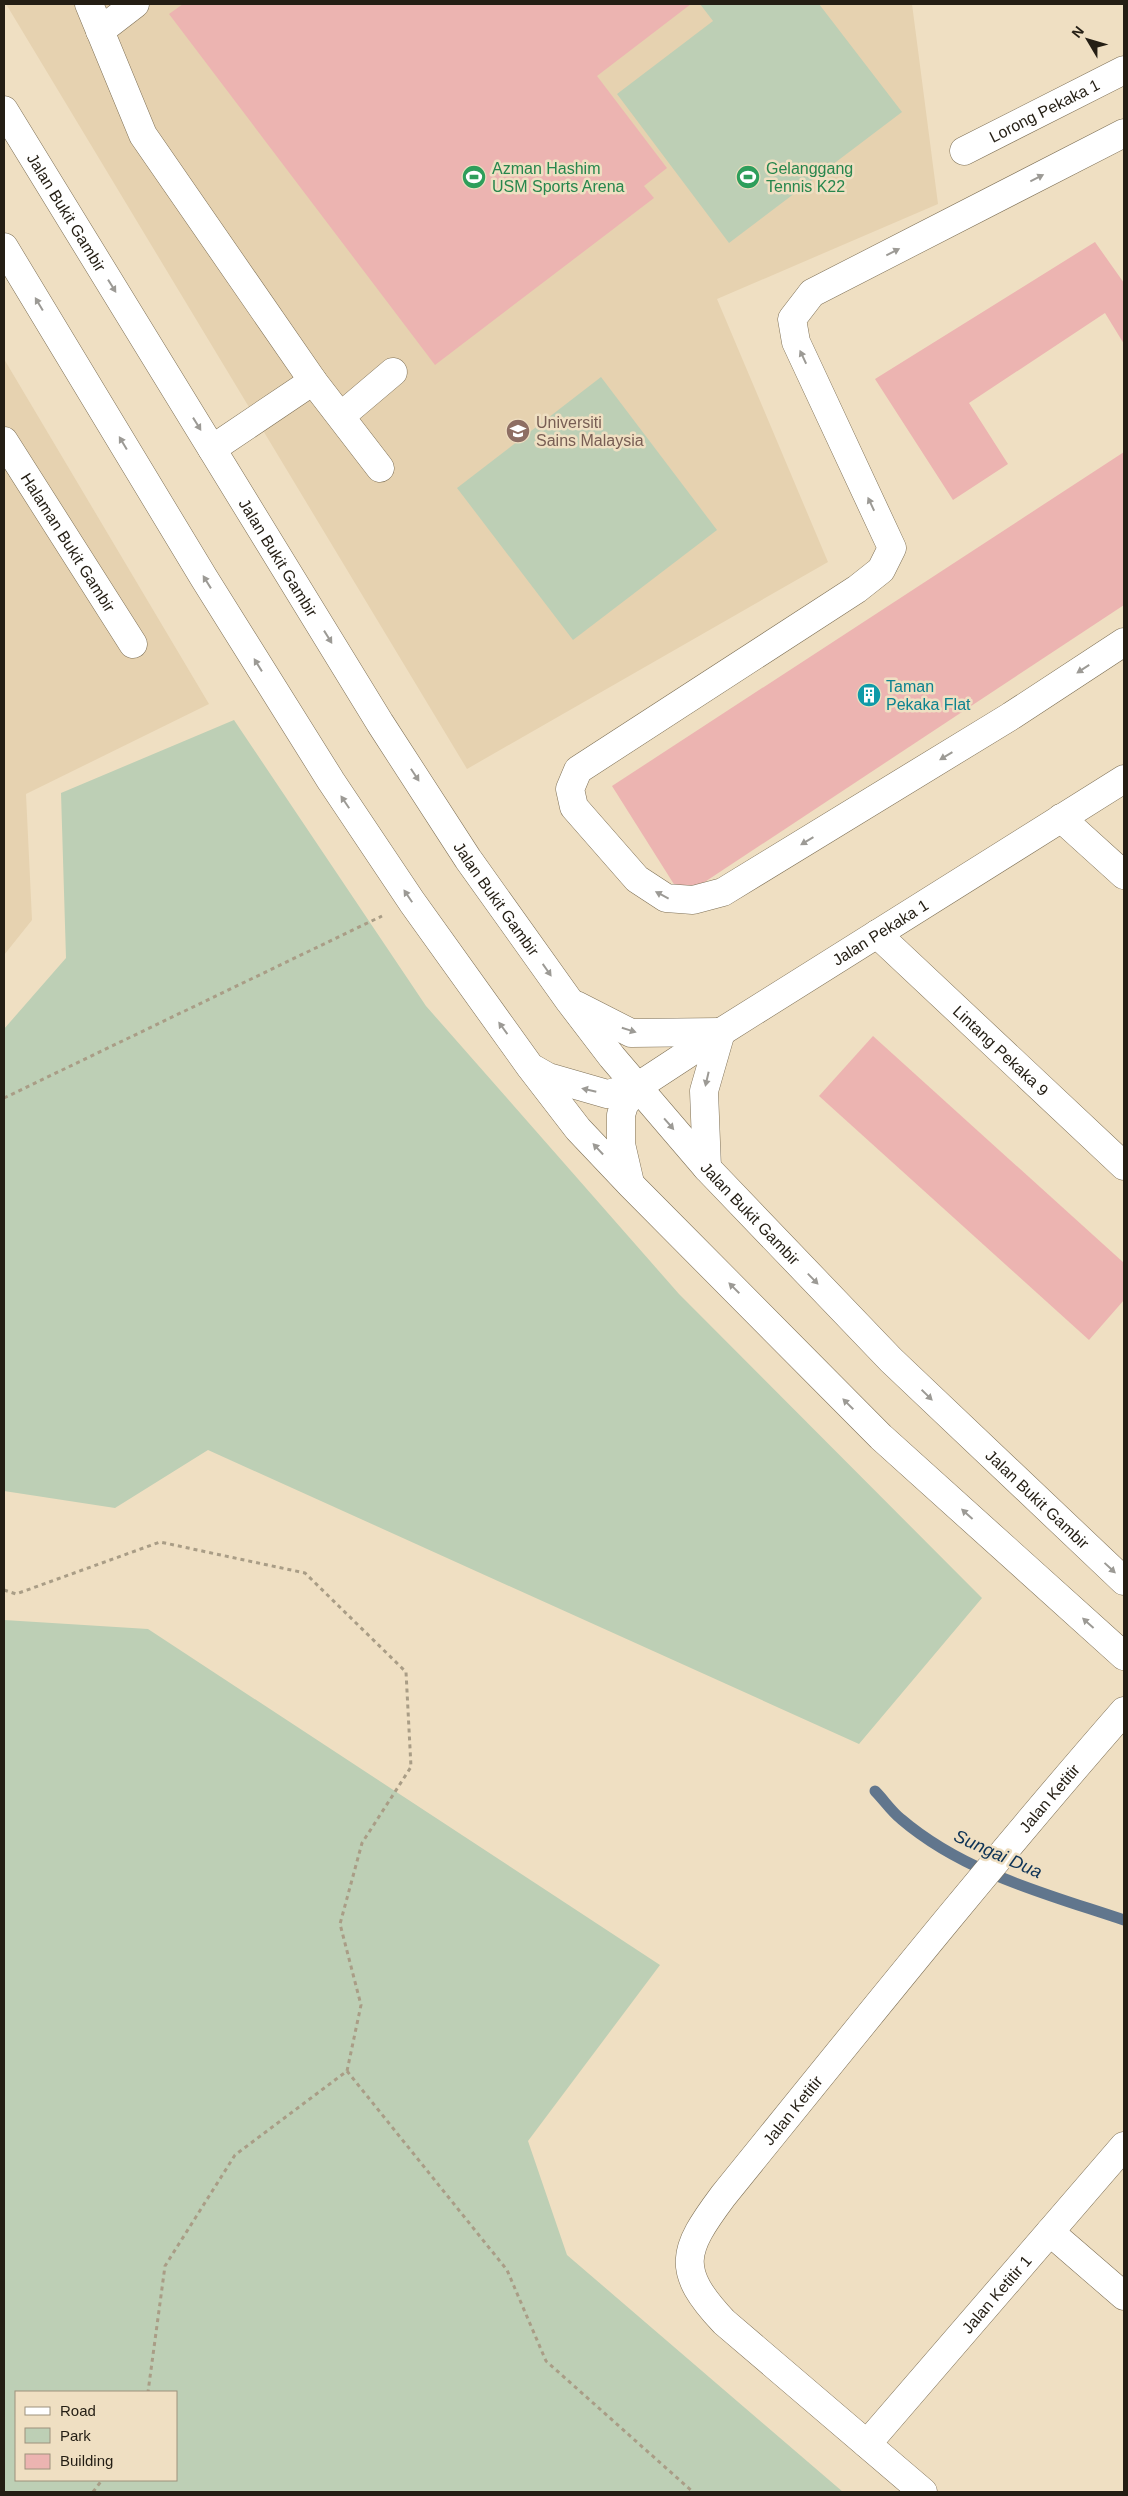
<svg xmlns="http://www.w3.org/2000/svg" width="1128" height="2496" viewBox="0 0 1128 2496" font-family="Arial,sans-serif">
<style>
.built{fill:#e6d2b0}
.green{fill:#bdcfb5;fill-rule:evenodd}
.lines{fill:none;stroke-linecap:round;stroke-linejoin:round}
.stream{stroke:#61768d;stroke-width:11}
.building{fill:#ecb4b1}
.minor-casing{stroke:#7e7056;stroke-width:29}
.major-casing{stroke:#7e7056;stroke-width:29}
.path{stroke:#a99d86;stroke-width:3;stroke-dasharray:4 4;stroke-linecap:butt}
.minor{stroke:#fff;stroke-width:28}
.major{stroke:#fff;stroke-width:28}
.oneway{fill:#9c9a95}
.labels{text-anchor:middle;stroke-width:5;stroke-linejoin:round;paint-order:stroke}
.street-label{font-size:16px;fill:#241e14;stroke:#efdfc2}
.leisure-label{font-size:16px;fill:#27864d;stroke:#efdfc2;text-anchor:start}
.education-label{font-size:16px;fill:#785e54;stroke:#efdfc2;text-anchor:start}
.culture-label{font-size:16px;fill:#0d838f;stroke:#efdfc2;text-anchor:start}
.water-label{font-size:18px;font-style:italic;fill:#0c3255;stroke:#efdfc2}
</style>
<rect width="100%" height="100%" fill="#efdfc2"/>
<g class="built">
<path d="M6 4H912L938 204 717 299 828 562 467 769Z"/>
<path d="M4 359 209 704 26 794 32 920 4 955Z"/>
</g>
<g class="green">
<path d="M700 4H819L902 112 729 243 617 94 713 21Z"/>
<path d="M601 377 717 530 573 640 457 488Z"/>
<path d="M234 720 426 1006 679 1294 982 1598 859 1744 208 1450 115 1508 4 1491V1029L66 958 61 793Z"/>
<path d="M4 1620 148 1629 660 1965 528 2141 567 2255 843 2492H4ZM176 2392V2480H16V2392Z"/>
</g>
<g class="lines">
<path class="stream" d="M875 1791C884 1800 891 1811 901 1819 964 1873 1047 1894 1124 1920"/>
</g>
<g class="building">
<path d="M183 4H691L597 76 667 168 644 186 654 198 435 365 169 14Z"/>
<path d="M1095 242 1124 283V344L1105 313 969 403 1008 464 953 500 875 379Z"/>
<path d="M1124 452V605L682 897 612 786Z"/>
<path d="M873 1036 1124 1263V1300L1089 1340 819 1096Z"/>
</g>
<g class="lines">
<g class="minor-casing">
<g id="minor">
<path d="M89 4 143 135 313 381 380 468"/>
<path d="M100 31 135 4"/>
<path d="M1124 133 812 293 792 319 796 342 892 548 881 570 857 589 578 770 570 789 574 807 637 879 666 898 693 900 723 892 1011 716 1124 642"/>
<path id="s1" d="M964 151 1124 70"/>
<path d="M341 416 393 372"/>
<path id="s2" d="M4 441 133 644"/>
<path d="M212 449 313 381"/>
<path d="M1061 818 1124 875"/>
<path id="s3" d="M877 934 1124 1166"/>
<path d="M1050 2232 1124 2296"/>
<path id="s4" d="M867 2444 1124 2146"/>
<path id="s5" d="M923 2492 724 2322C675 2270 682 2251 723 2196 855 2033 986 1869 1124 1711"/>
</g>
</g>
<g class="major-casing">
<g id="major">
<path id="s6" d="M4 110 380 723 468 859 570 1002 612 1057 707 1168 891 1360 1124 1581"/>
<path d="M4 247 204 578 331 781 412 902 531 1068 578 1129 631 1185 881 1437 1124 1656"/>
<path d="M576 1005 631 1033 721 1032"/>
<path d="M534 1069 548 1077 607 1094 637 1087"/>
<path d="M707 1168 704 1091 721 1032"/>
<path id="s7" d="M630 1183 621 1144V1115L624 1105 637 1087 721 1032 1124 779"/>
</g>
</g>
<g class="path">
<path d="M4 1098 382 916"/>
<path d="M4 1590 16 1594 160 1542 305 1573 406 1672 411 1767 362 1843 340 1924 361 2005 347 2071 235 2155 165 2266 148 2392"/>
<path d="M347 2071 507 2270 546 2361 693 2492"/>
<path d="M93 2492 102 2480"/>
</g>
<use href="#minor" class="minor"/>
<use href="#major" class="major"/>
</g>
<defs><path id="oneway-solid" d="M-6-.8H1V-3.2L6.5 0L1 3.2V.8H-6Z" transform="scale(1.25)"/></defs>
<g class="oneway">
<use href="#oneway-solid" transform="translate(1037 178) rotate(-27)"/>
<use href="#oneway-solid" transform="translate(893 252) rotate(-27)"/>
<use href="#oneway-solid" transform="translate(112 286) rotate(58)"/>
<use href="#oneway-solid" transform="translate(39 304) rotate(-121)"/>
<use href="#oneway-solid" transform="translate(803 357) rotate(-115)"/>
<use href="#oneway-solid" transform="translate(197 424) rotate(58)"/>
<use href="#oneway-solid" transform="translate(123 443) rotate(-121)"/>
<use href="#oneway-solid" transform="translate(871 504) rotate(-115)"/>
<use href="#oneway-solid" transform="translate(207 582) rotate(-122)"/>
<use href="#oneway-solid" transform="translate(328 637) rotate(58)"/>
<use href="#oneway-solid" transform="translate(258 665) rotate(-122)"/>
<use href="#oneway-solid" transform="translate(1083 669) rotate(147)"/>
<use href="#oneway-solid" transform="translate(946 756) rotate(149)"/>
<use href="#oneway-solid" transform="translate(415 775) rotate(57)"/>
<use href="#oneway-solid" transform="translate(345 802) rotate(-124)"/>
<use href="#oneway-solid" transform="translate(807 841) rotate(149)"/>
<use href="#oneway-solid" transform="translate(662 895) rotate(-152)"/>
<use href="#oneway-solid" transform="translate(408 896) rotate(-124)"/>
<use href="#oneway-solid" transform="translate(547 970) rotate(55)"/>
<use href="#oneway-solid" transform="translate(503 1028) rotate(-126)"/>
<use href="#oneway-solid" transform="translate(629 1030) rotate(17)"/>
<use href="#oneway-solid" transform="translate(707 1079) rotate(103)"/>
<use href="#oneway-solid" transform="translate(589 1090) rotate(-167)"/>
<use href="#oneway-solid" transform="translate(669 1124) rotate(49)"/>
<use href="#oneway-solid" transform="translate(598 1149) rotate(-133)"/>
<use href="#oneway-solid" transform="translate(813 1279) rotate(46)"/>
<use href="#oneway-solid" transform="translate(734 1288) rotate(-135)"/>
<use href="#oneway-solid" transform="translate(927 1395) rotate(44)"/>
<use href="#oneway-solid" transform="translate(848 1404) rotate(-135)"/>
<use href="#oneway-solid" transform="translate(967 1514) rotate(-138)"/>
<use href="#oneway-solid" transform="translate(1110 1568) rotate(43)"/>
<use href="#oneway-solid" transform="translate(1088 1623) rotate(-138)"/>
</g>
<defs>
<g id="stadium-disc" transform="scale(1.25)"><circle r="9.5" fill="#2e9e5b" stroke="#efdfc2"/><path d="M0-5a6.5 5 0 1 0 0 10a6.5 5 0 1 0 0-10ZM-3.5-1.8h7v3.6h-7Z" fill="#fff"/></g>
<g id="university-disc" transform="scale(1.25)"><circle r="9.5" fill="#8d6e63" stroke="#efdfc2"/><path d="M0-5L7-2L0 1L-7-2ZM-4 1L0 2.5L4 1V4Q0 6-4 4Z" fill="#fff"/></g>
<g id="building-disc" transform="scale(1.25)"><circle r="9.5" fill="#0f9aa8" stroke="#efdfc2"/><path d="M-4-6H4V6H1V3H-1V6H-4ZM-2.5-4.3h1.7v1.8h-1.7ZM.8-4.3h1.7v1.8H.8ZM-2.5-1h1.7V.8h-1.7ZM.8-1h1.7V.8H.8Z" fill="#fff"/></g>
</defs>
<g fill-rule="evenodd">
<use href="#stadium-disc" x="474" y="177"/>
<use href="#stadium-disc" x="748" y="177"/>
<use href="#university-disc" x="518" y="431"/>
<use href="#building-disc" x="869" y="695"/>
</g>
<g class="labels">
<g class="street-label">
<text dy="6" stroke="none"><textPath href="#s1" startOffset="90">Lorong Pekaka 1</textPath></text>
<text dy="6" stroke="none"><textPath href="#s6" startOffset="120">Jalan Bukit Gambir</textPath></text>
<text dy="6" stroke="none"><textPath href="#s2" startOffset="120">Halaman Bukit Gambir</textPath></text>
<text dy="6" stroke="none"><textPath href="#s6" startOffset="525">Jalan Bukit Gambir</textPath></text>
<text dy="6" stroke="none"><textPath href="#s6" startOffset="930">Jalan Bukit Gambir</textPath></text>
<text dy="6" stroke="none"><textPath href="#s7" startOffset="390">Jalan Pekaka 1</textPath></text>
<text dy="6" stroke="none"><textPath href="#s3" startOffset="170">Lintang Pekaka 9</textPath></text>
<text dy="6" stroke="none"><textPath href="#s6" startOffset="1335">Jalan Bukit Gambir</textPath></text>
<text dy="6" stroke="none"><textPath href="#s6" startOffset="1740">Jalan Bukit Gambir</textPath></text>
<text dy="6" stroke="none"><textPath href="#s5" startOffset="922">Jalan Ketitir</textPath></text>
<text dy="6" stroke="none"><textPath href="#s5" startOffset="518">Jalan Ketitir</textPath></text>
<text dy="6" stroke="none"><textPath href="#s4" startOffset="198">Jalan Ketitir 1</textPath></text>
</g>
<g class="leisure-label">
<text x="492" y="174">Azman Hashim<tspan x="492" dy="18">USM Sports Arena</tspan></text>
<text x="766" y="174">Gelanggang<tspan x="766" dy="18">Tennis K22</tspan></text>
</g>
<g class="education-label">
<text x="536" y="428">Universiti<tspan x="536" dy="18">Sains Malaysia</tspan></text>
</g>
<g class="culture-label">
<text x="886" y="692">Taman<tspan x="886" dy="18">Pekaka Flat</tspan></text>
</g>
<g class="water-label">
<text transform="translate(998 1854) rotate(24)" y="6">Sungai Dua</text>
</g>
</g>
<rect width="1128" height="2496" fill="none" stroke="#241e14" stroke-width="10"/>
<rect x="15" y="2391" width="162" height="90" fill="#efdfc2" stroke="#9e927c"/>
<rect x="25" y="2407" width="25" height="8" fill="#ffffff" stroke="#9e927c"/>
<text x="60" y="2416" font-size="15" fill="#241e14">Road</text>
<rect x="25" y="2428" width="25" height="15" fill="#bdcfb5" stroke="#9e927c"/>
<text x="60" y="2441" font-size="15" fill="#241e14">Park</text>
<rect x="25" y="2454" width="25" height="15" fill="#ecb4b1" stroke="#9e927c"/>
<text x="60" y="2466" font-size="15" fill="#241e14">Building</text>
<g transform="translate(1088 40) rotate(308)" stroke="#efdfc2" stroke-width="4" paint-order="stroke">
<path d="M0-4L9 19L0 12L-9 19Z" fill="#241e14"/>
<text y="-8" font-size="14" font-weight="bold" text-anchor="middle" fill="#241e14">N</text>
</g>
</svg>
